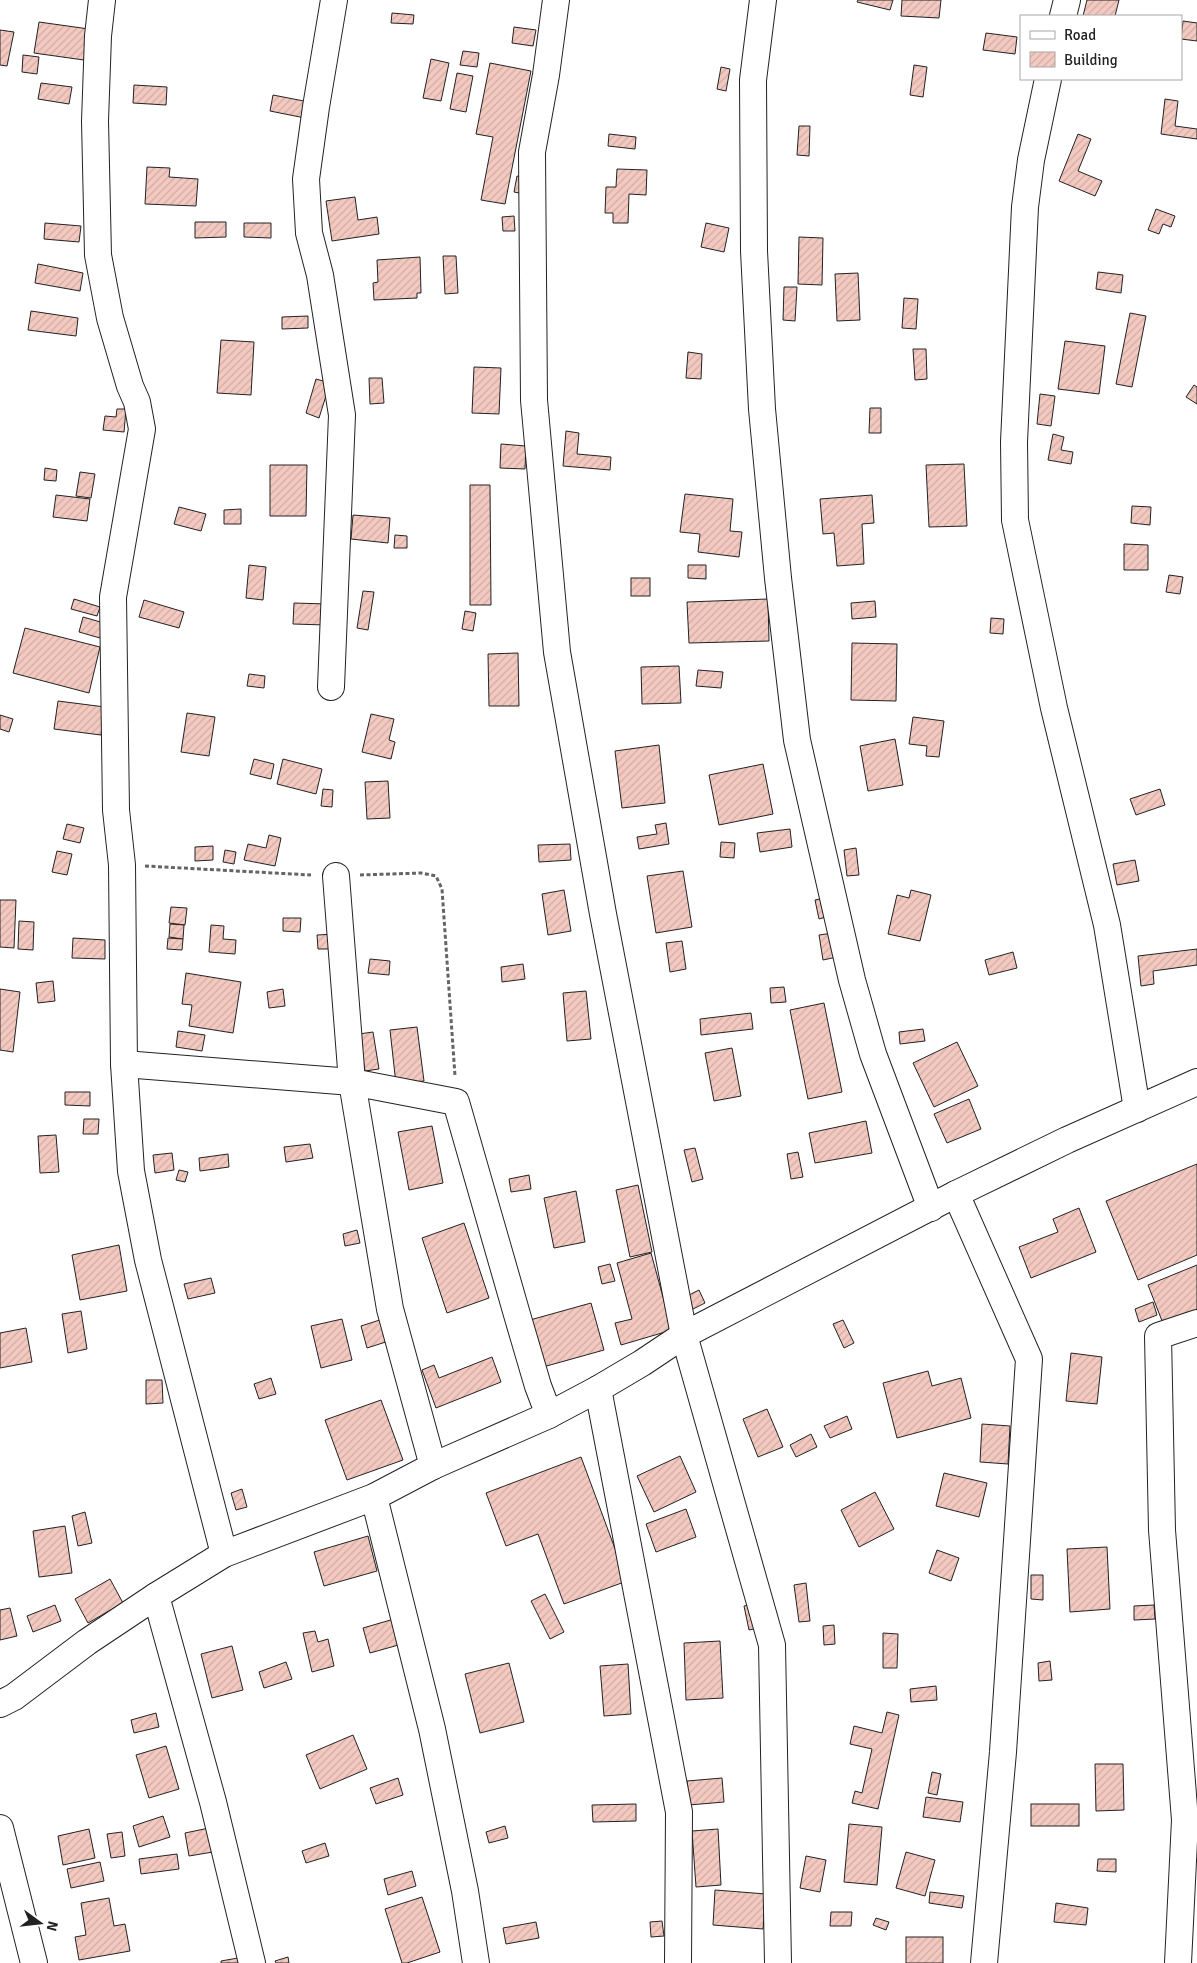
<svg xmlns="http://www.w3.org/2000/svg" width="1197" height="1963" viewBox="0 0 1197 1963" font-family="Signika,sans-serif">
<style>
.building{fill:url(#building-hatch);stroke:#222}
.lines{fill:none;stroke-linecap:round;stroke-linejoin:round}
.minor-casing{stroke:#222;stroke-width:28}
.path{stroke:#646464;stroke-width:3;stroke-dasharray:4 2.5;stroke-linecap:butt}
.minor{stroke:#fff;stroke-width:26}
</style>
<defs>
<pattern id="building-hatch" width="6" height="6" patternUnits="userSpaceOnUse" patternTransform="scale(1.25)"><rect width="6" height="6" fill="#f3c9c0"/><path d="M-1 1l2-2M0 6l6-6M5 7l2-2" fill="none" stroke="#d0aca5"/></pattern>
</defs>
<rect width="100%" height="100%" fill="#fff"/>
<g class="building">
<path d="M858 0H893L890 10 857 2Z"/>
<path d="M902 0H941L939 18 901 16Z"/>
<path d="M1087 0H1119L1115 16H1083Z"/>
<path d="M392 13 414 15 413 24 391 23Z"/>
<path d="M1183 21 1197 23V41L1181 39Z"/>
<path d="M39 22 96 30 91 61 34 53Z"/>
<path d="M514 27 536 30 533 46 512 43Z"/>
<path d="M0 30 14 32 7 66 0 65Z"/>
<path d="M986 33 1017 37 1015 54 983 50Z"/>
<path d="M463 51 479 53 477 67 460 65Z"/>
<path d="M23 55 39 57 37 74 22 72Z"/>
<path d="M431 59 449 63 441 101 423 98Z"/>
<path d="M490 63 531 71 505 204 481 200 493 137 476 134Z"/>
<path d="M914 65 927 67 923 97 910 95Z"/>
<path d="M721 67 730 69 726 91 717 89Z"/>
<path d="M457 73 473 76 466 112 450 109Z"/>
<path d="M41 83 72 87 69 104 38 99Z"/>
<path d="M134 85 167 87 166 105 133 103Z"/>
<path d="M273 95 309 102 305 118 270 111Z"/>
<path d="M1165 99 1178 101 1175 126 1197 129V139L1161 134Z"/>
<path d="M799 126H810L809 156 797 155Z"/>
<path d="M609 134 636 137 635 149 608 146Z"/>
<path d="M1078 134 1091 139 1078 171 1102 181 1095 196 1059 181Z"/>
<path d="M147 167 170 168 169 177 198 179 196 206 145 204Z"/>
<path d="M617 169 647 170 646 195 629 194 628 223H613V213H605L606 187H616Z"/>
<path d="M517 176 527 178 524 194 514 192Z"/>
<path d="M355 197 358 220 377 217 379 234 332 241 326 201Z"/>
<path d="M1156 209 1175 216 1171 227 1163 224 1159 234 1148 230Z"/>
<path d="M514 216 515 231H503L502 217Z"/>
<path d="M195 222H226V237L195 238Z"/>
<path d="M45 223 81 226 79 242 44 239Z"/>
<path d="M244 223H271V238L244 237Z"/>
<path d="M706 223 729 228 724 252 701 247Z"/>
<path d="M799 237 823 238 822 285 798 284Z"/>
<path d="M443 256H456L458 293 445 294Z"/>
<path d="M420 257 421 293H417V298L374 300 373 283 378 282 377 260Z"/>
<path d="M38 264 83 273 80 291 35 283Z"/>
<path d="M1098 272 1123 275 1121 293 1096 289Z"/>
<path d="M858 273 860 320 837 321 835 274Z"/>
<path d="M784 287H797L795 321 783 320Z"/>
<path d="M904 298 918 299 916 329 902 328Z"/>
<path d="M31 311 78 318 76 336 28 330Z"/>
<path d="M1130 313 1146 316 1132 387 1116 384Z"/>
<path d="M308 316V328L282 329V317Z"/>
<path d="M221 340 254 342 251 395 217 393Z"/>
<path d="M1065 341 1105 346 1099 394 1058 389Z"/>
<path d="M913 349H926L927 379 915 380Z"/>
<path d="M688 352 702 354 701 379 686 378Z"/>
<path d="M474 367 501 368 499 414 472 413Z"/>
<path d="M369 378H382L384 403 370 404Z"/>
<path d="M316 379 330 383 319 418 306 413Z"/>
<path d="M1194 385 1197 387V404L1186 397Z"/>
<path d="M1040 394 1055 396 1051 426 1037 424Z"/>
<path d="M870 408H881V433H869Z"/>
<path d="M117 409H126L124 432 103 430 105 416 116 417Z"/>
<path d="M566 431 579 433 577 454 611 457 610 470 563 466Z"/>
<path d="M1053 434 1064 437 1061 450 1073 452 1071 464 1048 460Z"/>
<path d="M501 444 526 446 525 469 500 468Z"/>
<path d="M964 464 967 526 929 527 926 465Z"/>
<path d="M270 465H307L306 516H270Z"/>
<path d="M45 468 57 470 56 481 44 480Z"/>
<path d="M80 472 95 474 91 498 76 496Z"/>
<path d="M470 485H490L491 605H470Z"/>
<path d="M685 494 733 499 730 531 742 532 739 557 698 552 700 534 680 532Z"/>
<path d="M56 495 90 499 87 521 53 517Z"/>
<path d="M872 495 874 523 862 524 864 564 837 566 834 533 823 534 820 499Z"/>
<path d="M1132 506 1151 507 1150 525 1131 523Z"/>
<path d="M179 507 206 514 201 531 174 524Z"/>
<path d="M241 509V524H224V510Z"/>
<path d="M353 515 390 518 388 543 351 539Z"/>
<path d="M395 535 407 536V548H394Z"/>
<path d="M1124 544 1148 545V570H1124Z"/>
<path d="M249 565 266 567 263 600 246 598Z"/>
<path d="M688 565H706V579L688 578Z"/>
<path d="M1169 575 1183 577 1180 594 1166 592Z"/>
<rect x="631" y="578" width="19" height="18"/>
<path d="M363 591 374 592 368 630 357 628Z"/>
<path d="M74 599 100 607 97 616 71 609Z"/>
<path d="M768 599 769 641 689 643 687 602Z"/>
<path d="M144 600 184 612 179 628 139 617Z"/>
<path d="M875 601 876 617 852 619 851 603Z"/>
<path d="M294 603 327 604 326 625 293 624Z"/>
<path d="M465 611 476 613 473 631 462 629Z"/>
<path d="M83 617 111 625 107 640 79 632Z"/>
<path d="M991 618 1004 619 1003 634 990 633Z"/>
<path d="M25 628 100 647 89 693 13 673Z"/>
<path d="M852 643 897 644 896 701 851 700Z"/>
<path d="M518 653 519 706H489L488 654Z"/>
<path d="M679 666 681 703 642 704 641 667Z"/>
<path d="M698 670 723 672 721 688 696 686Z"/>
<path d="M249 674 265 676 264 688 247 686Z"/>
<path d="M58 701 105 707 101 735 54 729Z"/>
<path d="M187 713 215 717 209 756 181 752Z"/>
<path d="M371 714 394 719 389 740 395 742 391 759 362 752Z"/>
<path d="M0 715 13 719 9 732 0 729Z"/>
<path d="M913 717 944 721 939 757 926 756 927 746 909 744Z"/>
<path d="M895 739 903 785 868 791 860 746Z"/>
<path d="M659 745 665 803 622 808 615 751Z"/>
<path d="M254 759 274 764 271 779 250 774Z"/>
<path d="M283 759 322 769 316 794 277 784Z"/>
<path d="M763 764 773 814 719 825 709 775Z"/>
<path d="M388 781 390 818 367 819 365 782Z"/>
<path d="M323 789 333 790 332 807 321 806Z"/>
<path d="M1160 789 1165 805 1136 815 1130 799Z"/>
<path d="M666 823 669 844 639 849 637 837 657 834 655 825Z"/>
<path d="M67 824 84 828 80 843 63 839Z"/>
<path d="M790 829 792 847 760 852 757 833Z"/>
<path d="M269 835 281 838 275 866 244 860 248 844 266 848Z"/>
<path d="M721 842 735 843 734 858 720 857Z"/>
<path d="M570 844 571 860 539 862 538 845Z"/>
<path d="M213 846V860L195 861V847Z"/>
<path d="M856 848 859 875 847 876 844 850Z"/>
<path d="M225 850 236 852 234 864 223 862Z"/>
<path d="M57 851 72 854 67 875 52 872Z"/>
<path d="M1135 860 1139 881 1117 885 1113 864Z"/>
<path d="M683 871 692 927 656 933 647 876Z"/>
<path d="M564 890 571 931 548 935 542 894Z"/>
<path d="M911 890 931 895 920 941 888 934 897 895 909 898Z"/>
<path d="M829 897 833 915 819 919 815 900Z"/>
<path d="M0 900H16L14 948 0 947Z"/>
<path d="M171 907 187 908 185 925 169 923Z"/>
<path d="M283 918H301L300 932 283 931Z"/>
<path d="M19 921 34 922 33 950 18 949Z"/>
<path d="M170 924 184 925 183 939 169 937Z"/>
<path d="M211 925 224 926 223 939 236 940 235 954 209 952Z"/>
<path d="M833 933 837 957 823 960 819 935Z"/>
<path d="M336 934V949H318L317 935Z"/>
<path d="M73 938 105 940V959L72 958Z"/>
<path d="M168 938 183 939 182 950 167 949Z"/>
<path d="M682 941 686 969 670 972 666 943Z"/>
<path d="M1197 949V965L1153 971 1154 984 1141 986 1138 956Z"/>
<path d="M1013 952 1017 968 989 975 985 960Z"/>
<path d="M370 959 390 961 389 975 368 973Z"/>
<path d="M523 964 525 979 502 982 501 967Z"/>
<path d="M186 973 241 982 233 1033 189 1026 192 1005 182 1004Z"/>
<path d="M53 981 55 1001 38 1003 36 983Z"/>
<path d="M784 987 786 1002 771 1003 770 988Z"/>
<path d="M0 989 20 992 13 1052 0 1050Z"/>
<path d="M283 989 285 1006 269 1008 267 992Z"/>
<path d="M586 991 591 1039 567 1041 563 993Z"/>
<path d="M824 1003 842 1092 808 1099 790 1010Z"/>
<path d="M751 1013 753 1029 701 1035 700 1019Z"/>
<path d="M417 1027 424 1081 396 1084 390 1030Z"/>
<path d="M923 1029 925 1041 900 1044 899 1032Z"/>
<path d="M178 1031 205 1035 202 1051 176 1047Z"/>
<path d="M373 1032 379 1069 365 1071 359 1034Z"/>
<path d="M957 1042 978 1086 934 1107 913 1063Z"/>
<path d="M732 1048 741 1096 714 1101 705 1053Z"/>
<path d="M65 1092H90V1106L65 1105Z"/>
<path d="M969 1099 981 1129 947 1143 934 1114Z"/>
<path d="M84 1119H99L98 1134H83Z"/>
<path d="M866 1121 872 1153 815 1163 809 1133Z"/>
<path d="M432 1126 443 1183 409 1190 398 1132Z"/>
<path d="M56 1135 59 1172 40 1173 38 1136Z"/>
<path d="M310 1144 313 1158 286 1162 284 1147Z"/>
<path d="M695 1148 703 1179 692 1182 684 1150Z"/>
<path d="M798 1152 803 1177 791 1179 787 1154Z"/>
<path d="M172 1153 174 1170 155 1173 153 1155Z"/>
<path d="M228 1154 229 1167 200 1171 199 1158Z"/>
<path d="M1197 1164V1255L1138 1280 1106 1201Z"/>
<path d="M179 1170 188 1172 185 1182 176 1180Z"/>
<path d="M529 1175 531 1189 511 1192 509 1179Z"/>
<path d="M638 1185 652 1252 630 1257 616 1190Z"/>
<path d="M576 1191 585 1242 554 1248 544 1198Z"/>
<path d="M1079 1208 1096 1252 1031 1278 1019 1247 1058 1232 1053 1219Z"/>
<path d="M464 1223 489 1298 447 1313 422 1238Z"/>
<path d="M357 1230 360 1243 345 1246 343 1234Z"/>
<path d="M119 1245 127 1291 80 1300 72 1255Z"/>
<path d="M651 1253 672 1330 621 1345 615 1323 632 1319 617 1263Z"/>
<path d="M610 1264 615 1281 602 1284 598 1267Z"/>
<path d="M1197 1265V1312L1164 1326 1148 1285Z"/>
<path d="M211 1278 215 1293 188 1299 184 1284Z"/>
<path d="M699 1290 705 1303 689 1311 683 1298Z"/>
<path d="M1153 1302 1157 1315 1139 1322 1135 1309Z"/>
<path d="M591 1303 604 1350 543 1367 530 1320Z"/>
<path d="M81 1311 87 1349 68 1353 62 1314Z"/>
<path d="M386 1318 392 1340 367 1348 361 1326Z"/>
<path d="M342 1319 352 1360 321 1368 311 1326Z"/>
<path d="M843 1320 854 1343 844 1348 833 1324Z"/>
<path d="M26 1328 32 1362 0 1368V1333Z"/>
<path d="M1071 1353 1102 1357 1097 1404 1066 1401Z"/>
<path d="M492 1357 501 1382 436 1408 422 1370 434 1365 439 1378Z"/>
<path d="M928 1371 932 1386 961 1378 971 1418 897 1438 883 1383Z"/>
<path d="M271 1378 276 1394 259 1399 254 1384Z"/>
<path d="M146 1380H162L163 1403 146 1404Z"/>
<path d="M381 1400 403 1460 347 1480 325 1420Z"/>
<path d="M767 1409 783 1447 758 1457 743 1419Z"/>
<path d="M847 1416 852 1429 830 1438 824 1426Z"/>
<path d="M982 1424 1010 1426 1008 1464 980 1462Z"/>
<path d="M811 1434 817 1447 796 1457 790 1445Z"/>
<path d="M680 1456 696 1492 654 1512 637 1476Z"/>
<path d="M581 1457 627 1581 564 1604 538 1534 506 1546 486 1493Z"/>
<path d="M944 1473 987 1483 979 1517 936 1506Z"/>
<path d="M242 1489 247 1507 236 1510 231 1493Z"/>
<path d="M875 1492 894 1529 859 1547 841 1510Z"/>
<path d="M686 1509 696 1537 656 1552 646 1524Z"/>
<path d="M85 1512 92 1543 78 1546 72 1516Z"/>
<path d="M65 1526 72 1573 39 1577 33 1531Z"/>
<path d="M368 1536 377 1571 324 1586 314 1552Z"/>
<path d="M1107 1547 1110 1609 1070 1612 1067 1549Z"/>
<path d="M937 1550 959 1558 951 1581 929 1573Z"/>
<path d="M1031 1575H1043V1600L1031 1599Z"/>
<path d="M110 1579 123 1603 88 1623 75 1599Z"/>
<path d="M806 1583 810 1621 799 1622 794 1585Z"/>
<path d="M545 1594 564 1632 550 1639 531 1601Z"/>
<path d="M758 1603 763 1627 749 1630 744 1606Z"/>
<path d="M55 1605 61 1621 33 1632 27 1616Z"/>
<path d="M1154 1605 1155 1619 1134 1620V1606Z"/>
<path d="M10 1608 17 1636 0 1640V1610Z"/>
<path d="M394 1619 402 1644 370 1653 363 1628Z"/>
<path d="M834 1625 835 1644 824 1645 823 1626Z"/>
<path d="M315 1631 318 1642 328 1639 334 1666 312 1672 303 1633Z"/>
<path d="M883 1633 898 1634 897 1668H883Z"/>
<path d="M720 1641 723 1698 686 1700 684 1643Z"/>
<path d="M232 1646 243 1690 212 1698 201 1654Z"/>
<path d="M1050 1661 1052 1680 1039 1681 1038 1663Z"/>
<path d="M286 1662 292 1679 264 1688 259 1672Z"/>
<path d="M509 1663 524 1722 480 1733 465 1674Z"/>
<path d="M628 1664 631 1714 604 1716 600 1666Z"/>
<path d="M936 1686 937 1700 911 1702 910 1689Z"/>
<path d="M887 1712 899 1715 878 1809 852 1803 855 1791 862 1793 872 1749 850 1744 854 1726 882 1733Z"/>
<path d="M156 1713 159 1727 134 1733 131 1720Z"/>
<path d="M353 1735 367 1769 320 1789 306 1755Z"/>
<path d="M166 1746 179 1789 149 1798 136 1755Z"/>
<path d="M1095 1764H1123L1124 1810 1096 1811Z"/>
<path d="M932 1772 941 1774 937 1795 928 1793Z"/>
<path d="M398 1778 403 1795 376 1804 370 1788Z"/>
<path d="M722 1778 724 1802 689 1805 687 1781Z"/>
<path d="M926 1797 963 1802 960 1822 923 1817Z"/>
<path d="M636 1804V1821L593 1822 592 1805Z"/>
<rect x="1031" y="1804" width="48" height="22"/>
<path d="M163 1816 170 1837 139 1847 133 1826Z"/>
<path d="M849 1824 882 1827 877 1885 844 1882Z"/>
<path d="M505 1826 508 1838 489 1843 486 1832Z"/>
<path d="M209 1828 213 1852 189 1856 185 1833Z"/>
<path d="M89 1829 95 1858 63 1865 58 1836Z"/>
<path d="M718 1829 721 1885 696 1887 692 1831Z"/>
<path d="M122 1832 125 1856 111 1858 107 1834Z"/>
<path d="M325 1843 329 1856 306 1863 302 1851Z"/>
<path d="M906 1852 935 1860 925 1896 896 1888Z"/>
<path d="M177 1854 179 1869 141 1874 139 1859Z"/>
<path d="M806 1856 826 1860 820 1892 800 1888Z"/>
<path d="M1098 1859H1116V1872L1097 1871Z"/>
<path d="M100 1862 104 1881 71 1888 67 1869Z"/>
<path d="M412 1871 416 1886 388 1895 384 1879Z"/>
<path d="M715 1890 766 1894 763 1929 713 1925Z"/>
<path d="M930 1892 964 1896 962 1908 929 1903Z"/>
<path d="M422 1897 440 1952 407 1963H402L385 1909Z"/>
<path d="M109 1898 114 1926 125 1924 130 1951 79 1960 75 1937 86 1935 81 1903Z"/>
<path d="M1056 1903 1088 1908 1086 1925 1054 1922Z"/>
<path d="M831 1912H852L851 1926H830Z"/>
<path d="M876 1918 889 1922 886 1930 873 1925Z"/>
<path d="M662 1921 664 1936 651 1937 650 1922Z"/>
<path d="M536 1922 539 1938 506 1944 503 1928Z"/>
<rect x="906" y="1937" width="37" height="26"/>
<path d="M288 1957 289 1963H276L275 1961Z"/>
<path d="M238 1958 239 1963H221V1961Z"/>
</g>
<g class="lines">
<g class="minor-casing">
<g id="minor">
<path d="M102 0 98 36 95 121 98 255 110 318 130 386 137 402 142 429 113 597 116 810 122 865 124 1064 131 1171 148 1260 224 1554"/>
<path d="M556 0 546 75 532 152 534 400 557 652 603 914 684 1335 772 1645 778 1963"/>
<path d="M763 0 753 80 754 251 762 409 778 578 797 740 852 980 873 1054 931 1208"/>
<path d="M1063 16 1067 0"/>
<path d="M1048 79 1031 160 1025 207 1014 442 1015 520 1054 708 1107 925 1137 1109"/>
<path d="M331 687 342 415 320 275 309 233 306 179 316 107 334 0"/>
<path d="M336 876 352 1082 390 1309 433 1466"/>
<path d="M124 1064 352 1082 456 1102 518 1318 538 1386 549 1415"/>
<path d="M956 1194 1029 1359 1003 1752 984 1963"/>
<path d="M598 1389 679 1812 678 1963"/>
<path d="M374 1497 432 1729 465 1891 476 1963"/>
<path d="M156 1596 213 1802 252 1963"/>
<path d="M0 1704 14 1697 87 1642 156 1596 224 1554 374 1497 433 1466 549 1415 598 1389 642 1363 684 1335 956 1194 1067 1140 1197 1082"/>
<path d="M0 1828 34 1963"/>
<path d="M1178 1963 1185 1820 1162 1530 1158 1336 1197 1323"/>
</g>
</g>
<g class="path">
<path d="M145 866 311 875"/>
<path d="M360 875 421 873 436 876 442 889 455 1076"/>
</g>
<use href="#minor" class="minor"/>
</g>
<rect x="1020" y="15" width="162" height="65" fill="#ffffff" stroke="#a7a7a7"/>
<rect x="1030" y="31" width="25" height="8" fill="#ffffff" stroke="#a7a7a7"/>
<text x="1064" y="40" font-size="15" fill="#222222">Road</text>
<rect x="1030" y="52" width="25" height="15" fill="url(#building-hatch)" stroke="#a7a7a7"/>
<text x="1064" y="65" font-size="15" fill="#222222">Building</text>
<g transform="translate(40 1923) rotate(105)" stroke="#ffffff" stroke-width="4" paint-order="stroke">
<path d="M0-4L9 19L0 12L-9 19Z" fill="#222222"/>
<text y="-8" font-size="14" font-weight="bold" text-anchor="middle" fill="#222222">N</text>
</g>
</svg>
